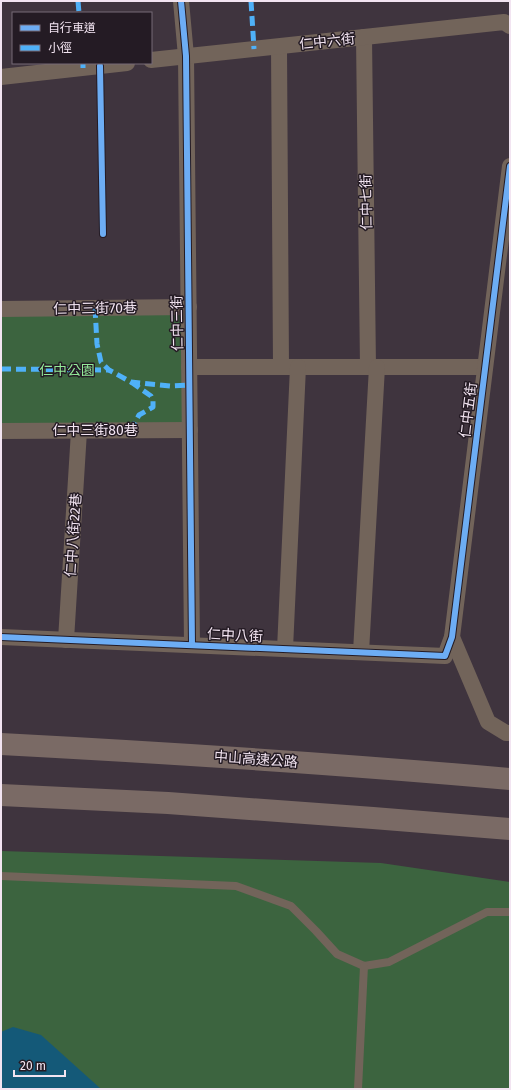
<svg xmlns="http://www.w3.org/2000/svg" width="511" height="1090" viewBox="0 0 511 1090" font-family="'Fira Sans','Noto Sans TC',sans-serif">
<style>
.green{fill:#3c643f}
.water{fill:#145978}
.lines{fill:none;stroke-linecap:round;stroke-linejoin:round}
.lane{stroke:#72645a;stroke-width:8}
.street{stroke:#72645a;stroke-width:16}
.highway{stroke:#7a6a65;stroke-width:22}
.quiet{stroke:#4fb1f8;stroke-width:5;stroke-dasharray:10 5;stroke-linecap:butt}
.cycleway-casing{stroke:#241b24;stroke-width:8}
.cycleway{stroke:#6dadf4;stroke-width:6}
.labels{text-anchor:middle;stroke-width:3;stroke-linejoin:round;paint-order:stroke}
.street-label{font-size:14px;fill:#f2e4f1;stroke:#241b24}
.park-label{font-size:14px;fill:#93ea99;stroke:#241b24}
</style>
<rect width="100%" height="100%" fill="#3f343e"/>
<g class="green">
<path d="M189 307 190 430 1 431V309Z"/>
<path d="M1 851 381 863 510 882V1089H1Z"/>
</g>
<path class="water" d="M13 1027 41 1035 101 1089H1V1032Z"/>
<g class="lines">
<g class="lane">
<path d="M1 876 236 886 291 906 316 931 337 954 364 966 389 962 487 912H510"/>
<path d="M358 1089 364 966"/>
</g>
<g class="street">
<path d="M181 1 186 56 192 645"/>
<path d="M364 37 368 367"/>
<path d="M279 47 281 367"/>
<path d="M151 60 504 22 510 26"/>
<path d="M1 77 127 63"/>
<path d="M1 309 189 307"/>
<path d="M189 367H485"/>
<path d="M1 431 190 430"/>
<path d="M1 637 445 656 452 637 510 166"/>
<path d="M452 637 488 722 506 733H510"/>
<path d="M66 640 79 431"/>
<path d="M285 649 298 367"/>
<path d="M361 652 377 367"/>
</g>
<g class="highway">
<path d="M1 744C171 753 341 764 510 779"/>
<path d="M1 795 168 803 373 818 510 829"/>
</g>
<g class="quiet">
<path d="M78 1 79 13"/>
<path d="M251 1 254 49"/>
<path d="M83 63V68"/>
<path d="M95 308 97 344 101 362 109 370 131 382 171 386 189 385"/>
<path d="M1 369 109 370"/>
<path d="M131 382 151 396 153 401V407L139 415 131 430"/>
</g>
<g class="cycleway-casing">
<g id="cycleway">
<path d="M181 1 186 56 192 645"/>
<path d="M100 66 103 234"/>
<path d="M1 637 445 656 452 637 510 166"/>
</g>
</g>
<use href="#cycleway" class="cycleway"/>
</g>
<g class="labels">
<g class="street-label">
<text transform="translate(327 41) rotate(-6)" y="5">仁中六街</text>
<text transform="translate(366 202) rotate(-91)" y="5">仁中七街</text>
<text transform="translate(95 308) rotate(-1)" y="5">仁中三街70巷</text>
<text transform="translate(177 323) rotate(-91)" y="5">仁中三街</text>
<text transform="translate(468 410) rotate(-83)" y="5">仁中五街</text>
<text x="95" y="435">仁中三街80巷</text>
<text transform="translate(73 535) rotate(-86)" y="5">仁中八街22巷</text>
<text transform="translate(235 635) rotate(3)" y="5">仁中八街</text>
<text transform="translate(256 759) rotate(4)" y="5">中山高速公路</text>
</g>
<g class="park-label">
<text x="67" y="375">仁中公園</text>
</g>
</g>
<rect width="511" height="1090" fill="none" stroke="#f2e4f1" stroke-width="4"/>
<rect x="12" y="12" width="140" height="52" fill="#241b24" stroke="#766b76"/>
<rect x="20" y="25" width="20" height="6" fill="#6dadf4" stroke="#766b76"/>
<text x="48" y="32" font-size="12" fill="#f2e4f1">自行車道</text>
<rect x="20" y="45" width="20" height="6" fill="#4fb1f8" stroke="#766b76"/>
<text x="48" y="52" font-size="12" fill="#f2e4f1">小徑</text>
<path d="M14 1070v6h51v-6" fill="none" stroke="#f2e4f1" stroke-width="2"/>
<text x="20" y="1070" font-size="12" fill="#f2e4f1" stroke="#241b24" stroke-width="3" paint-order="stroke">20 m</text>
</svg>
